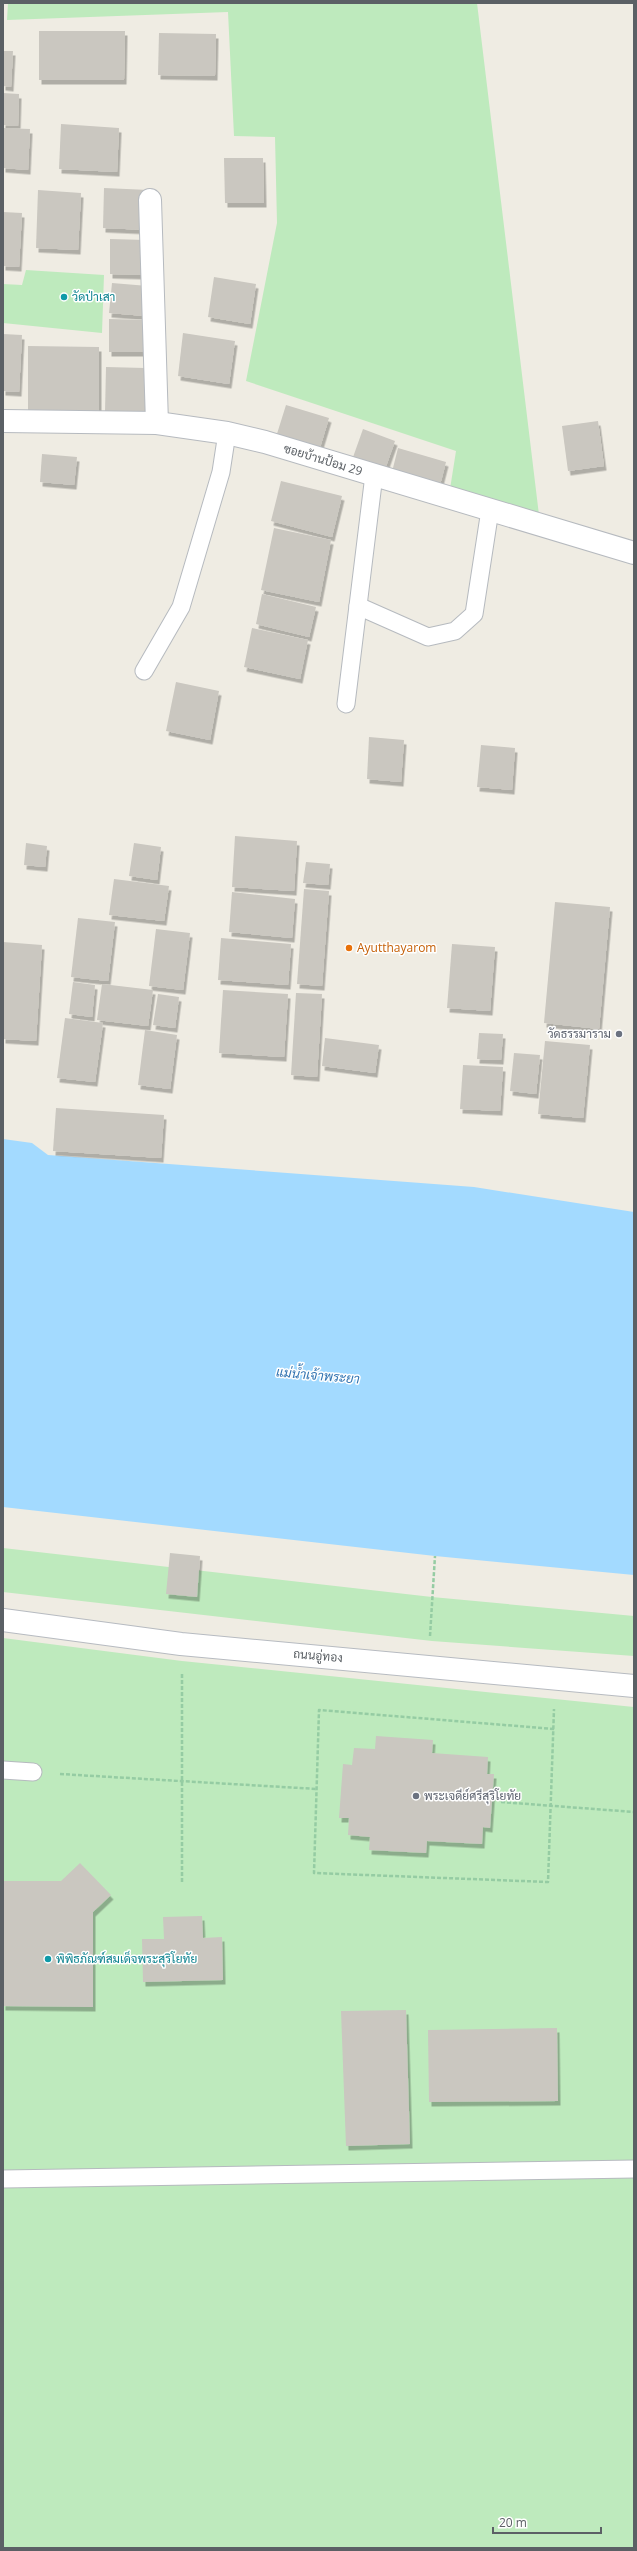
<svg xmlns="http://www.w3.org/2000/svg" width="637" height="2551" viewBox="0 0 637 2551" font-family="'Open Sans',Sarabun,sans-serif">
<style>
.green{fill:#beeabd}
.water{fill:#a3daff}
.building{fill:#cac7c0;filter:url(#shadow)}
.lines{fill:none;stroke-linecap:round;stroke-linejoin:round}
.lane-casing{stroke:#b6babf;stroke-width:19}
.street-casing{stroke:#b6babf;stroke-width:24}
.secondary-casing{stroke:#b7bbc1;stroke-width:24}
.path{stroke:#95cca3;stroke-width:2.5;stroke-dasharray:4 2;stroke-linecap:butt}
.lane{stroke:#fff;stroke-width:17}
.street{stroke:#fff;stroke-width:22}
.secondary{stroke:#fff;stroke-width:22}
.culture-dot{fill:#0f9aa8;stroke:#fff;stroke-width:1.5}
.food-dot{fill:#e8710a;stroke:#fff;stroke-width:1.5}
.worship-dot{fill:#6b7280;stroke:#fff;stroke-width:1.5}
.labels{text-anchor:middle;stroke-width:3;stroke-linejoin:round;paint-order:stroke}
.culture-label{font-size:12px;fill:#0d838f;stroke:#fff;text-anchor:start}
.street-label{font-size:12px;fill:#5b6065;stroke:#fff}
.food-label{font-size:12px;fill:#c56008;stroke:#fff;text-anchor:start}
.worship-label{font-size:12px;fill:#5b616d;stroke:#fff;text-anchor:end}
.water-label{font-size:13px;font-style:italic;fill:#3375b2;stroke:#fff}
</style>
<defs>
<filter id="shadow"><feDropShadow dx="2.5" dy="4.5" stdDeviation="0" flood-color="#0004"/></filter>
</defs>
<rect width="100%" height="100%" fill="#efece3"/>
<g class="green">
<path d="M8 3H477L539 515 450 489 456 451 246 381 277 223 275 137 234 136 228 12 7 20Z"/>
<path d="M26 270 104 275 102 333 3 323V284L22 285Z"/>
<path d="M3 1548 432 1597 634 1616V1656L432 1641 3 1592Z"/>
<path d="M3 1638 182 1661 634 1707V2548H3Z"/>
</g>
<path class="water" d="M3 1139 32 1143 48 1155 474 1187 634 1212V1575L435 1556 3 1507Z"/>
<g class="building">
<path d="M39 31H125L124 80H39Z"/>
<path d="M159 33 216 34 215 76 158 75Z"/>
<path d="M3 51H13L11 87 3 86Z"/>
<path d="M3 93 19 94 18 126 3 125Z"/>
<path d="M61 124 119 128 117 172 59 169Z"/>
<path d="M3 128 30 129 28 170 3 168Z"/>
<path d="M224 158H263L264 203H225Z"/>
<path d="M104 188 149 190 147 230 103 228Z"/>
<path d="M38 190 81 193 78 250 36 248Z"/>
<path d="M3 212 22 213 19 267 3 266Z"/>
<path d="M110 239 146 240 145 275 110 274Z"/>
<path d="M214 277 256 284 250 324 208 317Z"/>
<path d="M112 283 148 286 145 316 109 313Z"/>
<path d="M109 319 147 320 146 352H109Z"/>
<path d="M183 333 235 341 229 384 178 376Z"/>
<path d="M3 334 22 335 19 392 3 391Z"/>
<path d="M28 346 99 347V412L28 411Z"/>
<path d="M106 367 145 368 144 415 105 413Z"/>
<path d="M286 405 329 418 319 451 276 437Z"/>
<path d="M598 421 604 466 568 471 562 426Z"/>
<path d="M363 429 395 441 384 472 352 460Z"/>
<path d="M398 448 446 462 439 489 391 476Z"/>
<path d="M42 454 77 457 74 485 40 482Z"/>
<path d="M281 481 342 496 332 537 271 521Z"/>
<path d="M274 528 331 540 319 602 261 590Z"/>
<path d="M262 594 316 607 309 637 256 624Z"/>
<path d="M252 628 308 640 300 679 244 667Z"/>
<path d="M176 682 219 691 210 740 166 731Z"/>
<path d="M369 737 404 740 401 782 367 779Z"/>
<path d="M481 745 515 748 512 790 477 787Z"/>
<path d="M235 836 297 841 294 891 232 887Z"/>
<path d="M26 843 47 846 45 867 24 865Z"/>
<path d="M134 843 161 847 157 880 129 876Z"/>
<path d="M306 862 330 864 328 885 303 883Z"/>
<path d="M114 879 169 886 164 921 109 915Z"/>
<path d="M304 889 329 891 322 986 297 984Z"/>
<path d="M232 892 295 899 292 938 229 932Z"/>
<path d="M555 902 610 907 599 1029 544 1023Z"/>
<path d="M78 918 115 922 108 981 71 977Z"/>
<path d="M156 929 190 933 183 990 149 986Z"/>
<path d="M221 938 291 944 288 985 218 980Z"/>
<path d="M3 942 42 945 36 1041 3 1039Z"/>
<path d="M452 944 495 947 490 1011 447 1008Z"/>
<path d="M73 982 95 985 92 1017 69 1014Z"/>
<path d="M102 984 153 990 148 1026 97 1020Z"/>
<path d="M223 990 288 994 284 1057 219 1053Z"/>
<path d="M296 993 322 994 317 1077 291 1075Z"/>
<path d="M158 994 179 997 175 1028 153 1025Z"/>
<path d="M65 1018 103 1023 95 1082 57 1078Z"/>
<path d="M145 1030 177 1035 170 1089 138 1085Z"/>
<path d="M479 1033 503 1034 501 1060 477 1059Z"/>
<path d="M325 1038 379 1045 375 1073 322 1066Z"/>
<path d="M545 1041 590 1045 583 1118 538 1114Z"/>
<path d="M514 1053 540 1055 536 1094 510 1091Z"/>
<path d="M463 1065 503 1067 500 1111 460 1109Z"/>
<path d="M56 1108 164 1115 161 1158 53 1151Z"/>
<path d="M170 1553 200 1556 197 1597 166 1594Z"/>
<path d="M376 1736 433 1740 432 1753 488 1757 487 1774H494L490 1828 483 1827 482 1844 427 1841 426 1853 369 1850 370 1837 348 1835 349 1818H339L343 1764 352 1765 354 1748 375 1749Z"/>
<path d="M80 1863 111 1895 93 1912V2007L3 2006V1881H61Z"/>
<path d="M202 1916 203 1938 222 1937 223 1980 143 1982 142 1939H164L163 1917Z"/>
<path d="M406 2010 410 2144 346 2146 341 2011Z"/>
<path d="M557 2028 558 2101 429 2102 428 2030Z"/>
</g>
<g class="lines">
<g class="lane-casing">
<g id="lane">
<path d="M358 606 428 637 455 631 474 614 490 510"/>
<path d="M144 671 181 607 221 472 227 433"/>
<path d="M346 704 374 475"/>
<path d="M3 1770 33 1772"/>
<path d="M3 2179 634 2169"/>
</g>
</g>
<g class="street-casing">
<g id="street">
<path d="M150 200 157 423"/>
<path d="M3 421 157 423 227 433 265 442 634 553"/>
</g>
</g>
<g class="secondary-casing">
<path id="secondary" d="M3 1620 181 1644 634 1686"/>
</g>
<g class="path">
<path d="M430 1636 435 1556"/>
<path d="M182 1674V1883"/>
<path d="M554 1729 319 1710 314 1873 548 1882C550 1824 552 1767 554 1709"/>
<path d="M60 1774 317 1789"/>
<path d="M501 1802 634 1812"/>
</g>
<use href="#lane" class="lane"/>
<use href="#street" class="street"/>
<use href="#secondary" class="secondary"/>
</g>
<g class="culture-dot">
<circle cx="64" cy="297" r="4"/>
<circle cx="48" cy="1959" r="4"/>
</g>
<circle class="food-dot" cx="349" cy="948" r="4"/>
<g class="worship-dot">
<circle cx="619" cy="1034" r="4"/>
<circle cx="416" cy="1796" r="4"/>
</g>
<g class="labels">
<g class="culture-label">
<text x="72" y="301">วัดป่าเสา</text>
<text x="56" y="1963">พิพิธภัณฑ์สมเด็จพระสุริโยทัย</text>
</g>
<g class="street-label">
<text transform="translate(323 460) rotate(17)" y="4">ซอยบ้านป้อม 29</text>
<text transform="translate(318 1656) rotate(5)" y="4">ถนนอู่ทอง</text>
</g>
<g class="food-label">
<text x="357" y="952">Ayutthayarom</text>
</g>
<g class="worship-label">
<text x="611" y="1038">วัดธรรมาราม</text>
<text x="424" y="1800" text-anchor="start">พระเจดีย์ศรีสุริโยทัย</text>
</g>
<g class="water-label">
<text transform="translate(318 1375) rotate(5)" y="5">แม่น้ำเจ้าพระยา</text>
</g>
</g>
<rect width="637" height="2551" fill="none" stroke="#5b6065" stroke-width="8"/>
<path d="M493 2527v6h108v-6" fill="none" stroke="#5b6065" stroke-width="2"/>
<text x="499" y="2527" font-size="12" fill="#5b6065" stroke="#ffffff" stroke-width="3" paint-order="stroke">20 m</text>
</svg>
